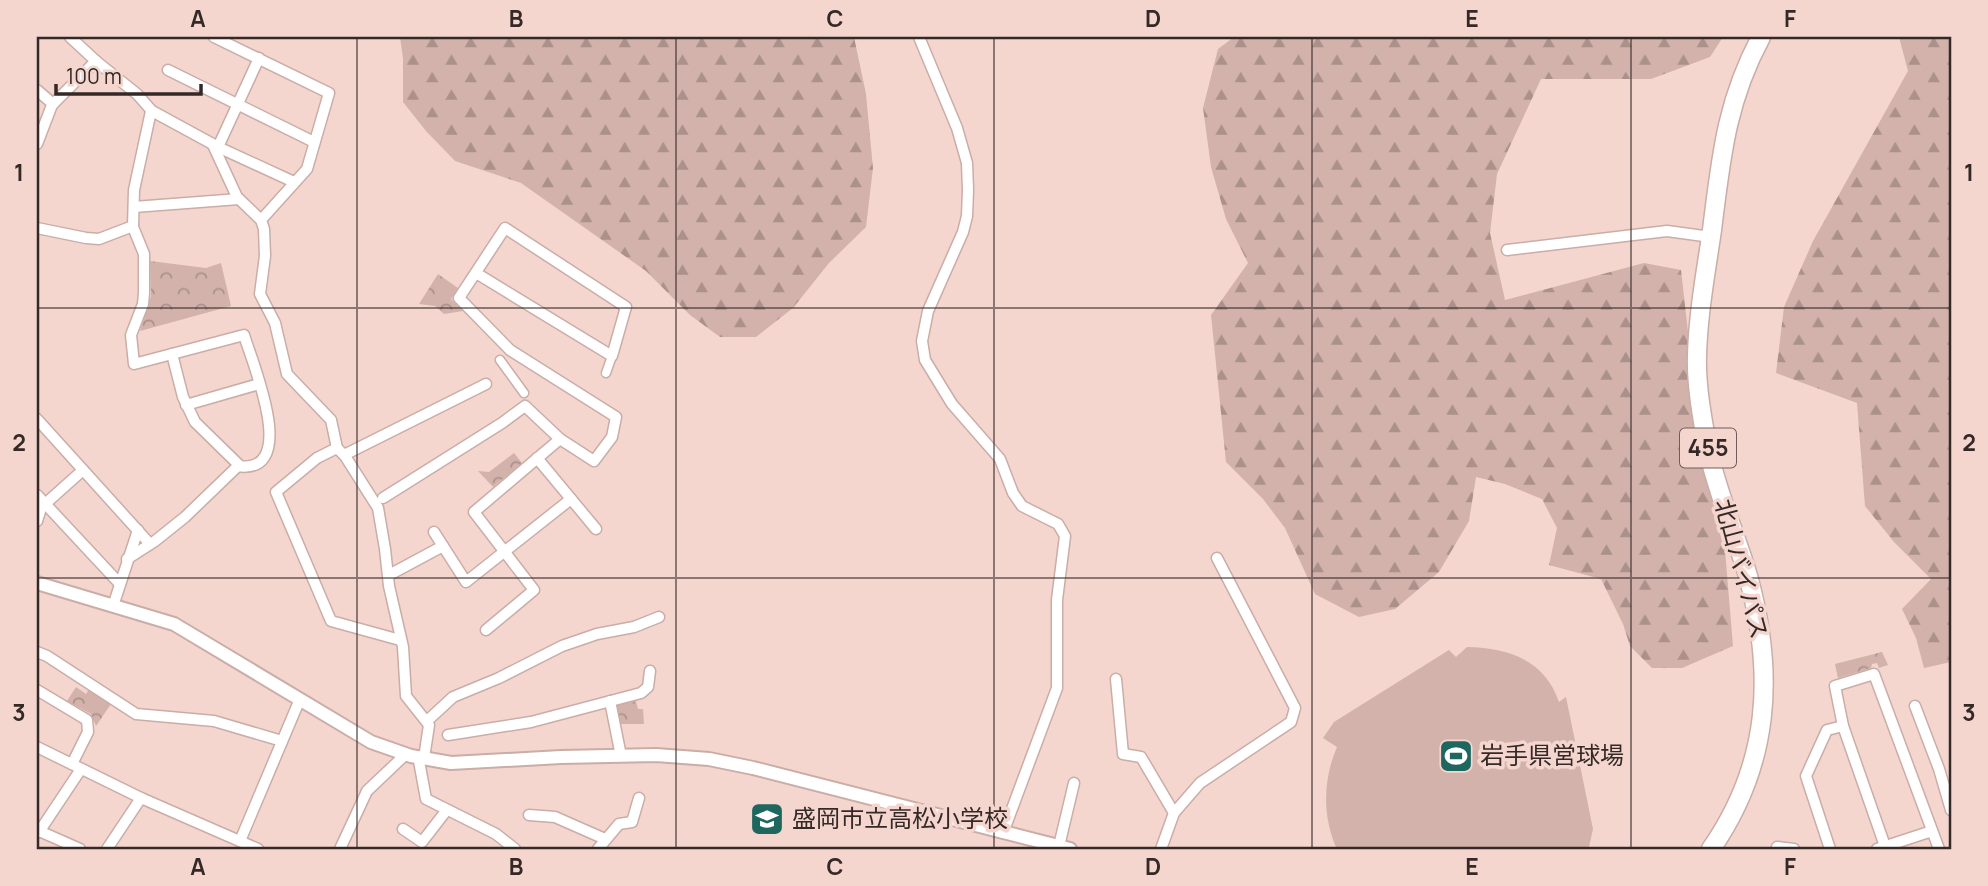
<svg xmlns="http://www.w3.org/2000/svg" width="1988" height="886" viewBox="0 0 1988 886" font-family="Manrope,'Noto Sans JP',sans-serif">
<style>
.green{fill:#d2b2aa}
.forest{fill:url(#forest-firs)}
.park{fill:url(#park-crowns)}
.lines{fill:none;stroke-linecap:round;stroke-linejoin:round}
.pedestrian-casing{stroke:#caada6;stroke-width:11}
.minor-casing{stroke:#caada6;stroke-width:13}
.tertiary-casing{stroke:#caada6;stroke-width:16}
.trunk-casing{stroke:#caada6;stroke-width:21}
.pedestrian{stroke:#fff;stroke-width:8}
.minor{stroke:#fff;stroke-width:10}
.tertiary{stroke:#fff;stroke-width:12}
.trunk{stroke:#fff;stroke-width:18}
.grid{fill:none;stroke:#342926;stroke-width:2;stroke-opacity:0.55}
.labels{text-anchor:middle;stroke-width:7;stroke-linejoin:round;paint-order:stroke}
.shield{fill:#f4d6cf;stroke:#6e5d59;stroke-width:2}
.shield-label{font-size:23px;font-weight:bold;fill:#342926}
.street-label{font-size:24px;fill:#342926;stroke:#f4d6cf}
.poi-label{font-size:24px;fill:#342926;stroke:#f4d6cf;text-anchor:start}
.neatline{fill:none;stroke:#342926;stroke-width:2.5}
.grid-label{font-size:23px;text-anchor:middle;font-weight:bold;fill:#342926}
</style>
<defs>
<pattern id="forest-firs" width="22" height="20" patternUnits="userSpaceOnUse" patternTransform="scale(1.75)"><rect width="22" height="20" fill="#d2b2aa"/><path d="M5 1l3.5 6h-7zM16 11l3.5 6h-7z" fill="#ab918a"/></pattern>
<pattern id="park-crowns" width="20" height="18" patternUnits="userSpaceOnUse" patternTransform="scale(1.75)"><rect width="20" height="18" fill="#d2b2aa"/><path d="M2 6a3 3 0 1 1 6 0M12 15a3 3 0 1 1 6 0" fill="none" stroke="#ab918a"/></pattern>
</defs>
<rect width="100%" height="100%" fill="#f4d6cf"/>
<path class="green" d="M1467 647C1509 648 1545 660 1559 702L1566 697 1593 829 1589 847H1575L1574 849H1337C1322 817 1323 779 1337 747L1323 738 1334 722 1449 650 1456 657Z"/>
<g class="forest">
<path d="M400 37H854L866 94 873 168 866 227 829 263 793 308 756 337H720L690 315 646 271 521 183 455 161 426 131 403 102V58Z"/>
<path d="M1234 37H1723L1710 57 1651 79H1541L1497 174 1490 233 1505 300 1644 263 1681 270 1696 403 1725 550 1733 646 1682 668H1652L1630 646 1623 624 1601 579 1549 565 1557 528 1542 499 1505 484 1476 477 1469 521 1439 572 1395 609 1359 617 1315 594 1285 528 1263 499 1226 462 1211 315 1248 263 1226 219 1211 167 1203 108 1218 49Z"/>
<path d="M1899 37H1951V662L1924 668 1916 638 1902 609 1931 579 1894 542 1865 506 1857 403 1776 373 1784 307 1813 241 1908 71Z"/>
</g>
<g class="park">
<path d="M150 261 206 268 221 263 231 306 140 331 151 296Z"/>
<path d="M438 274 458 288 451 299 463 311 444 314 435 306 419 304Z"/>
<path d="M514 453 522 463 493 487 478 471 489 472Z"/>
<path d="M1882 652 1888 665 1879 668 1877 663 1872 664 1871 668 1838 678 1835 664Z"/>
<path d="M76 687 86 694 89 689 111 704 96 726 91 714 67 701Z"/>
<path d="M636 701 638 709H643L644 724H620L616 705Z"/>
</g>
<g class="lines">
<g class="pedestrian-casing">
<g id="pedestrian">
<path d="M500 360 524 393"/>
<path d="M606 373 612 356"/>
</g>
</g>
<g class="minor-casing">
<g id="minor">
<path d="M70 37 97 62 137 94 152 111 220 148 294 182"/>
<path d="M214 37 329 93 307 169 261 220"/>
<path d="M919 37 957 128 967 163 968 190 967 216 963 232 928 311 922 341 925 360 952 404 1000 459 1013 493 1022 506 1058 524 1065 536 1057 600V688L1003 833"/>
<path d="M168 70 314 142"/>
<path d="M37 90 53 104"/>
<path d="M151 111 134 190 133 227 144 254V293L143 304 131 335 134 364 244 335C252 362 301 476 237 466"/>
<path d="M37 144 52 105 96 61"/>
<path d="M213 145 237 197 261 220 264 229 265 256 260 294 275 323 287 374 331 420 337 448 345 456 378 508 385 549 389 586 403 647 406 696 429 725 424 758"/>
<path d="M218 147 259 58"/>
<path d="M134 207 239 199"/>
<path d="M37 228 86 238 99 239 133 226"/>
<path d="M1507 250 1667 231 1711 237"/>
<path d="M186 405 259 384"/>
<path d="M37 419 150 544"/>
<path d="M337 448 317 458 276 492 331 621 400 640"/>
<path d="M344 455 486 384"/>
<path d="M537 458 596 529"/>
<path d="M37 495 120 584"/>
<path d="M383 498 502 423 525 406 560 439 594 461 612 437 616 417 510 350 459 298 505 228 626 307 612 356 476 273"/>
<path d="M45 504 83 470"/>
<path d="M37 521 43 502"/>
<path d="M434 532 466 582 571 499"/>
<path d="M127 559 155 541 185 517 239 465 195 422 183 397 172 354"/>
<path d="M389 575 443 546"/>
<path d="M113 606 138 530"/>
<path d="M486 630 534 590 474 512 560 439"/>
<path d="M37 652 47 656 136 714 214 721 282 741"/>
<path d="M1116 679 1123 754 1141 757 1174 813"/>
<path d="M37 690 87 720 88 732 72 764"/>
<path d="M610 701 621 756"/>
<path d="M1915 706 1939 769 1951 810"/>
<path d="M427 721 453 697 499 678 562 646 597 634 634 627 659 617"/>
<path d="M448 735 531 722 641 693 648 687 650 671"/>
<path d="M37 747 141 798 107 849"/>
<path d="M419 761 426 799 496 834 515 849"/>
<path d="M141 798 258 849"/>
<path d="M529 815 555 817 605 839"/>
<path d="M403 829 422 842 446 811"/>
<path d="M37 830 80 849"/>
<path d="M39 832 81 769"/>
<path d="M240 841 300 699"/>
<path d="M1059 846 1074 783"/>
<path d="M1777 847 1794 849"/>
<path d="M340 849 367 791 406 754"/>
<path d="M598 849 619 824 632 822 639 798"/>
<path d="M1161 849 1174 813 1200 783 1291 722 1295 708 1217 558"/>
<path d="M1830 849 1806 776 1827 730 1843 726"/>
<path d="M1877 849 1932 831"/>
<path d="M1886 849 1843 726 1835 686 1874 674 1939 849"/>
</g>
</g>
<g class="tertiary-casing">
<path id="tertiary" d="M37 583 174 624 371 742 411 756 451 763 561 757 656 755 709 759 753 768 1070 849"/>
</g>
<g class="trunk-casing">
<path id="trunk" d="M1711 849C1770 764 1775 674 1748 576 1735 532 1716 490 1707 445 1702 417 1696 384 1697 356 1698 314 1706 271 1712 230 1721 158 1726 102 1761 37"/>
</g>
<use href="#pedestrian" class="pedestrian"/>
<use href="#minor" class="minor"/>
<use href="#tertiary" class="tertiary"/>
<use href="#trunk" class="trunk"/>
</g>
<path class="grid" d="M357 37V849M676 37V849M994 37V849M1312 37V849M1631 37V849M37 308H1951M37 578H1951"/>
<defs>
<g id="stadium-square" transform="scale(1.75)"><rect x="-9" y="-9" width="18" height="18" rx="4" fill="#1d675f" stroke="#f4d6cf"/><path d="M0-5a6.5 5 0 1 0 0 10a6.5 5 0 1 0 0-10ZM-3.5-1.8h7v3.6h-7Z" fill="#fff"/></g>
<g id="school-square" transform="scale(1.75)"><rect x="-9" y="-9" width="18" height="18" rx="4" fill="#1d675f" stroke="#f4d6cf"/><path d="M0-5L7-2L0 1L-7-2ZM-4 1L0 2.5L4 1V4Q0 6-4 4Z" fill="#fff"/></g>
</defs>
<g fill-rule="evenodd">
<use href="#stadium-square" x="1456" y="756"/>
<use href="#school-square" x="767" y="819"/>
</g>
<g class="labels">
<rect class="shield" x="1680" y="428.5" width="56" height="39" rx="5"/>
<g class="shield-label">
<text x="1708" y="456">455</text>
</g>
<g class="street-label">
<text transform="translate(1741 569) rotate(75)" y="8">北山バイパス</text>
</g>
<g class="poi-label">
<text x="1480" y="764">岩手県営球場</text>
<text x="792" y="827">盛岡市立高松小学校</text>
</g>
</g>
<rect width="1988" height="886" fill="none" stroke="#f4d6cf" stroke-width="77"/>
<path d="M56 84v10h145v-10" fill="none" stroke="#342926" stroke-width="3.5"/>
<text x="66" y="84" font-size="21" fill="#342926" stroke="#f4d6cf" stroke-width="5" paint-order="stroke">100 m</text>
<rect x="38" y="38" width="1912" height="810" class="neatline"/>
<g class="grid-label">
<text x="198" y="27">A</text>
<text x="516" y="27">B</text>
<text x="835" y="27">C</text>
<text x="1153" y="27">D</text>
<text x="1472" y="27">E</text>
<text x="1790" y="27">F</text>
<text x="19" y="181">1</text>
<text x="1969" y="181">1</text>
<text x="19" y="451">2</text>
<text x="1969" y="451">2</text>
<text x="19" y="721">3</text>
<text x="1969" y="721">3</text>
<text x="198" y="875">A</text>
<text x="516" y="875">B</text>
<text x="835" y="875">C</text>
<text x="1153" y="875">D</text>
<text x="1472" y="875">E</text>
<text x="1790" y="875">F</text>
</g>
</svg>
